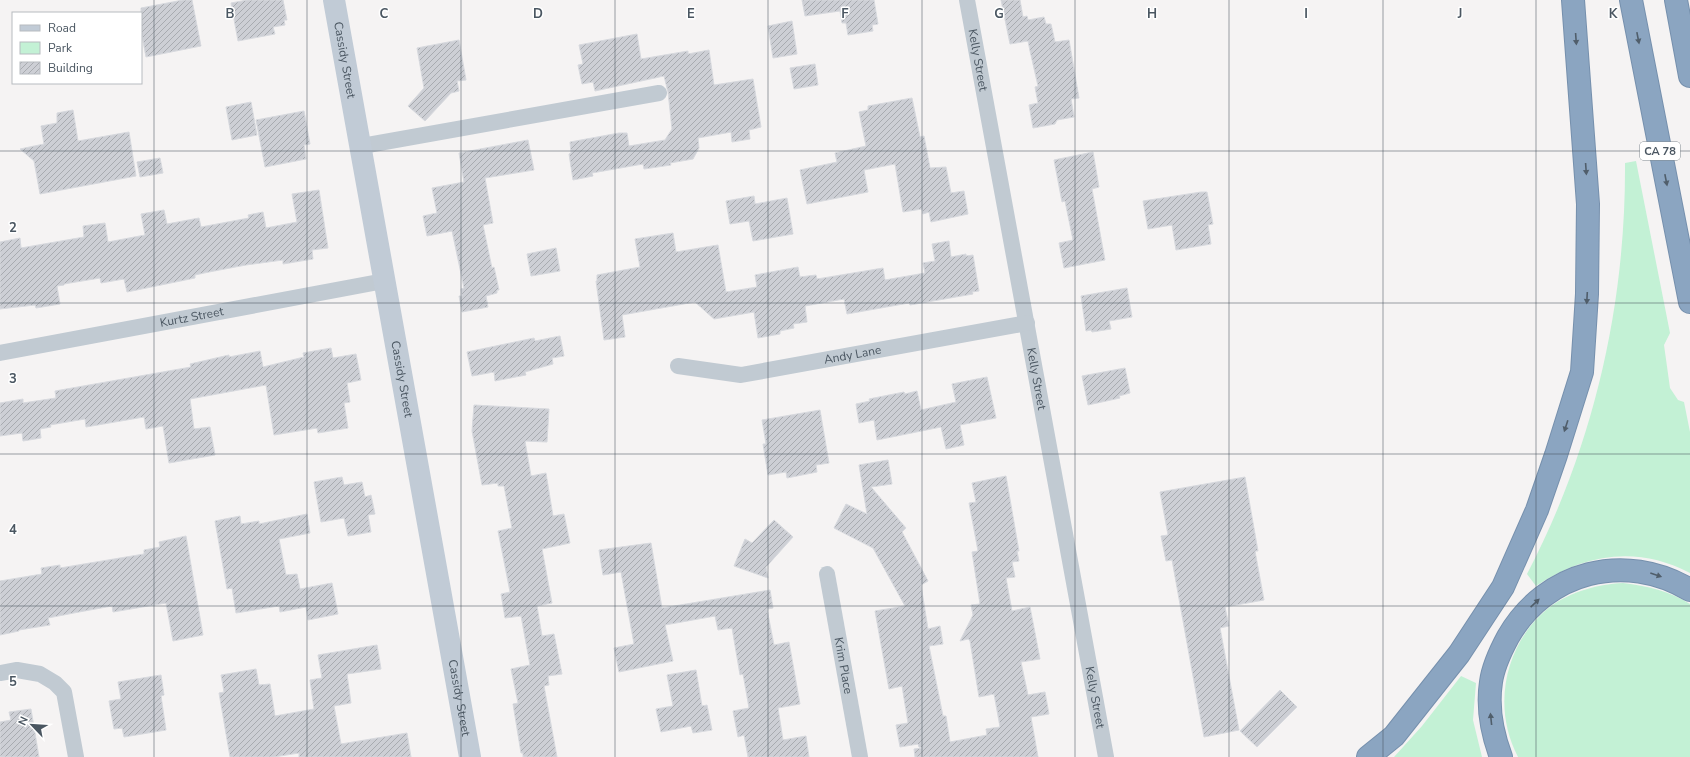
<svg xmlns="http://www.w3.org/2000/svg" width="1690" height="757" viewBox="0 0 1690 757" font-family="'Nunito Sans',sans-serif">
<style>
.green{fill:#c3f1d5}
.building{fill:url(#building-hatch);stroke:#d7d9de}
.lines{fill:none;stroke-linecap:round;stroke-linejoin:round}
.highway-casing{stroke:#7690ad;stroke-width:24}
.street{stroke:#c1cad2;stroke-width:16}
.secondary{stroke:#c1cbd6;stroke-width:22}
.highway{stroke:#8ba5c1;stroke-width:22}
.oneway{fill:#505e6b}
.grid{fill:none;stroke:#4a5661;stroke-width:1;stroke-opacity:0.55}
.labels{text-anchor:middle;stroke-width:3;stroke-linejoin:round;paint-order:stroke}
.shield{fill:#fff;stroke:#808990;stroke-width:1}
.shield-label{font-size:11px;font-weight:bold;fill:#4a5661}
.street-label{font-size:12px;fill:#4a5661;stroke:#fff}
.grid-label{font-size:13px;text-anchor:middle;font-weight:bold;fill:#4a5661;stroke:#fff;stroke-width:3;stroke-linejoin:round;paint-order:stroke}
</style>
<defs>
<pattern id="building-hatch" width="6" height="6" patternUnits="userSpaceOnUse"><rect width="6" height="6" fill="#cdcfd5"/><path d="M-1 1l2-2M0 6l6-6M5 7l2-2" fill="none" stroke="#a8abb0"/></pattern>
</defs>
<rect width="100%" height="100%" fill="#f5f3f3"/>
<g class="green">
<path d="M1636 161 1670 333 1664 345 1670 388 1678 400 1684 402 1690 432V573C1637 545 1584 554 1536 586L1527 574C1593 448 1626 306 1625 163Z"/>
<path d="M1623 583C1647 586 1670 591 1690 604V757H1518C1492 708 1504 646 1546 610 1566 593 1597 584 1623 583Z"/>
<path d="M1461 676 1476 683 1473 720 1482 757H1394L1422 726Z"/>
</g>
<g class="building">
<path d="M183 0H192L201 46 146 57 141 31V8Z"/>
<path d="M247 0H283L287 20H284L285 25 273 27 275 34 238 41 231 3Z"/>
<path d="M802 0H874L878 24 872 25 873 31 848 35 846 23H842L840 11 805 16Z"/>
<path d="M1001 0H1020L1023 17 1027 16 1028 20 1044 17 1046 24H1051L1055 42 1069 40 1079 98 1071 99 1074 117 1057 120 1055 124 1033 128 1029 105 1038 103 1035 87 1038 86 1030 51 1028 41 1010 44Z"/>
<path d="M792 21 797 54 773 58 768 26Z"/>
<path d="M637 34 641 59 688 51V54L709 50 714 85 753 79 761 127 749 130 750 139 732 142 731 132 698 138 699 148 693 159 670 163 671 165 644 169 643 164 592 173 593 176 573 180 569 154 571 153 570 142 619 133H627L629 146 665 140 672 129 668 92 664 76 595 91 593 82 582 84 578 65 583 64 579 45Z"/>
<path d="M459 40 466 80 457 81 459 91 451 93 425 121 408 106 424 88 417 48Z"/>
<path d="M815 64 818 85 794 89 790 68Z"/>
<path d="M912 98 920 137 924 136 930 168 946 167 951 193 964 191 968 214 931 222 929 212 923 214 922 209 903 212 895 164 864 170 868 192 807 204 800 170 837 162 835 153 866 146 859 112 868 110V106Z"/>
<path d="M251 102 257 135 232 140 226 107Z"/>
<path d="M73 110 78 141 129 132 136 176 40 194 34 161 20 149 44 144 41 126 57 123V113Z"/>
<path d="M304 111 310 144 304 145 306 159 265 167 256 120Z"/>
<path d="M528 140 534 170 485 178 493 223 483 225 492 268 494 267 499 290H497V293L486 296 488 307 462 312 459 296H462L461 289 464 288 452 231 427 236 423 216 437 213 432 188 464 182 459 153Z"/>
<path d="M1093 152 1099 187 1092 189 1105 260 1064 268 1059 243 1073 240 1065 201 1062 202 1054 160Z"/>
<path d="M160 158 163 173 140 177 137 162Z"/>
<path d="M319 190 328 248 312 250 313 259 283 264V260L246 265 209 272 195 275V278L127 292 124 279 101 283 100 278 64 284V285L57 286 60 304 36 308 35 305 0 309V242L20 238 21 248 84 237 83 226 105 223 108 242 145 235 141 214 164 210 167 224 199 218 201 227 249 218 248 215 263 212 266 228 297 222 292 194Z"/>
<path d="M1201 192H1207L1213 224 1208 225 1211 244 1176 250 1172 225 1148 229 1143 201Z"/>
<path d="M754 196 755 204 787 198 793 234 753 241 749 221 730 224 726 201Z"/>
<path d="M673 233 676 252 718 245 726 292 757 287 755 275 798 267 800 277 816 275 817 279 883 268 885 280 925 273 923 263 935 261 932 244 949 241 951 257 966 254V256L973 255 979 291 972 292 973 294 910 305 909 303 847 314 844 299 805 306 807 322 793 324 794 328 780 331V334L758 338 754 312 714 319 695 302 622 315 625 337 604 340 596 281H597V275L640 267 635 239Z"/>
<path d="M556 248 560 271 531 276 527 254Z"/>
<path d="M1127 288 1132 317 1109 321 1111 329 1092 332 1091 330 1086 331 1081 296Z"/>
<path d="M560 336 564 356 552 358 553 364 525 372 526 375 495 381 494 372 472 376 467 352 534 338 535 341Z"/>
<path d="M331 348 333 358 356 354 361 380 347 383 350 402 344 403 348 428 318 433 317 428 274 435 266 385 190 399 194 429 210 427 215 455 169 463 163 426 146 429 144 417 86 427 85 419 50 425 51 427 40 429 41 438 23 441 22 433 0 436V403L23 399V403L56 398 55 391 191 367 190 364 229 355V357L260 351 263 367 304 357 303 353Z"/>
<path d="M1125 368 1130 393 1119 396 1120 398 1088 405 1082 376Z"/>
<path d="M987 377 996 418 960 425 964 445 946 449 941 427 877 440 874 420 859 423 856 404 870 401 869 399 904 392 905 394 917 391 921 410 956 402 952 384Z"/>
<path d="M474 405 549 409 547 442 525 441 531 476 546 473 553 516 564 514 570 543 542 549 552 603 537 606 542 636 554 634 562 674 548 676 549 685 544 686 557 757H523V753H521L513 704 518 703 511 669 530 665 521 616 505 618 501 594 510 592 498 531 512 528 504 486H498V483L482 485 472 431Z"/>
<path d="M820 410 829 463 816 465 817 472 787 478 786 472 768 475 763 444H766L762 420Z"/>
<path d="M888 460 892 484 871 487 906 528 902 532 928 581 921 585 928 629 940 626 943 644 929 646 943 716H946L950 742 987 735 986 729 1000 727 994 694 979 697 970 641 968 639 960 641 973 615 971 605 980 604 972 552 978 551 969 503 976 502 972 483 1006 476 1019 551H1017L1019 561 1012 562 1015 577 1006 578 1012 611 1030 607 1040 659 1021 662 1028 695 1045 692 1049 714 1031 717 1038 757H915L914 749 922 748 919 747 918 744 900 747 896 725 908 723 902 686 889 689 875 611 905 606 873 548 834 528 846 504 867 514 859 465Z"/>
<path d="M342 477 344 485 362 482 365 497 371 495 375 514 368 515 371 532 348 536 344 518 321 522 314 482Z"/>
<path d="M1245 477 1258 551H1255L1264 600 1225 607 1229 626 1220 628 1239 730 1204 737 1172 560 1166 561 1161 536 1168 535 1160 492Z"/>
<path d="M307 514 310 533 279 539 286 575 297 574 300 589 332 583 338 614 308 620 306 607 280 612 279 606 236 613 232 588 227 589 215 521 240 516 241 524 259 521V524Z"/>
<path d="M774 520 793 537 766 567 768 578 734 566 745 539 752 543Z"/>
<path d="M186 536 203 635 173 641 166 603 113 612 112 606 79 612 48 618 50 625 19 630V631L0 635V581L42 574 41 568 60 565V568L144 554V550L160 547 159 542Z"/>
<path d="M651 543 662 608 770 590 773 608 767 609 774 645 789 642 800 704 778 708 783 740 806 736 809 757H748L744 735 738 737 733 711 749 708 743 674 740 675 732 628 718 630 715 616 665 625 673 661 619 672 614 648 634 644 621 572 603 575 599 550Z"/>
<path d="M377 645 381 669 347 674 351 703 334 706 341 744 407 733 411 757H299V753L274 757H230L219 693 224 692 221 675 256 669 259 685 270 684 275 716 314 709 310 680 322 678 318 655Z"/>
<path d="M696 670 702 706 707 705 712 730 693 733 691 726 661 732 656 709 673 706 667 675Z"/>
<path d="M161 675 164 695 161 696 166 730 124 737 122 728 114 729 109 701 121 699 118 682Z"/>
<path d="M1280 690 1297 707 1257 747 1240 731Z"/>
<path d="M31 709 39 757H0V722L11 720 9 712Z"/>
</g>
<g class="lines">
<g class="highway-casing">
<g id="highway">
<path d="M1631 0 1690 302"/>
<path d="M1676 0 1690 76"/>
<path d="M1368 757 1394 736 1459 654 1503 587 1537 510 1556 455 1582 372 1587 294 1588 204 1573 0"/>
<path d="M1501 757C1492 733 1487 708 1491 682 1493 667 1501 650 1508 637 1546 571 1625 551 1690 590"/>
</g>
</g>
<g class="street">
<path id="s1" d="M967 0 1106 757"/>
<path d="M362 146 659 93"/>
<path id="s2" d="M0 353 384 281"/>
<path id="s3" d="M678 366 741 375 1027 323"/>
<path id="s4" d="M827 574 860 757"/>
<path d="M0 673 17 670 40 674 55 683 64 692 76 757"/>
</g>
<path class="secondary" id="s5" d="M334 0 470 757"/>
<use href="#highway" class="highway"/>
</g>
<defs><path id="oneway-solid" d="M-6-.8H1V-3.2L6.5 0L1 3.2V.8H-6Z"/></defs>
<g class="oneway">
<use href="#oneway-solid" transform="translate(1638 38) rotate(79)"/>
<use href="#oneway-solid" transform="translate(1576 39) rotate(86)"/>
<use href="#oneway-solid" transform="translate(1586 169) rotate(86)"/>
<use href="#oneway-solid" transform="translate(1666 180) rotate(79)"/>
<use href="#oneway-solid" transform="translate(1587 298) rotate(93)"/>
<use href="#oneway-solid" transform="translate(1566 426) rotate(108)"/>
<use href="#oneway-solid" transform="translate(1656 575) rotate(19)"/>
<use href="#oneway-solid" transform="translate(1535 603) rotate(-43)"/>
<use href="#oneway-solid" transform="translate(1491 719) rotate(-96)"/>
</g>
<path class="grid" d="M154 0V757M307 0V757M461 0V757M615 0V757M768 0V757M922 0V757M1075 0V757M1229 0V757M1383 0V757M1536 0V757M0 151H1690M0 303H1690M0 454H1690M0 606H1690"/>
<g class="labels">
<rect class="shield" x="1640" y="142" width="40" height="18" rx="3"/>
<g class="shield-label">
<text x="1660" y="155">CA 78</text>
</g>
<g class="street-label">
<text dy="4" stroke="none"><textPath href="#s5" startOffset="61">Cassidy Street</textPath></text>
<text dy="4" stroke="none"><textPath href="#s1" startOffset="61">Kelly Street</textPath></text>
<text dy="4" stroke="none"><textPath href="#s2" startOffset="195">Kurtz Street</textPath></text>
<text dy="4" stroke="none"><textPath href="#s3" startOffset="177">Andy Lane</textPath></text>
<text dy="4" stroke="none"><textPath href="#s5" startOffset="385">Cassidy Street</textPath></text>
<text dy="4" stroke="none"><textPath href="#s1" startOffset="385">Kelly Street</textPath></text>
<text dy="4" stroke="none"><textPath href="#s4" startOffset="93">Krim Place</textPath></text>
<text dy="4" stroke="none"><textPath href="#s5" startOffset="709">Cassidy Street</textPath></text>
<text dy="4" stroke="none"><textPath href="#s1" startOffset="709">Kelly Street</textPath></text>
</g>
</g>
<g class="grid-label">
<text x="230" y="18">B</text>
<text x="384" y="18">C</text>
<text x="538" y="18">D</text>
<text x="691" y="18">E</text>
<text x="845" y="18">F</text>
<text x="999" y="18">G</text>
<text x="1152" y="18">H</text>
<text x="1306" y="18">I</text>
<text x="1460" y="18">J</text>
<text x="1613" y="18">K</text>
<text x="13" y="232">2</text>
<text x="13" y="383">3</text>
<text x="13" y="534">4</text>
<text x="13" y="686">5</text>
</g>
<rect x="12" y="12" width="130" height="72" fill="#ffffff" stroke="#b7bbc0"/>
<rect x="20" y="25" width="20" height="6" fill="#c1cbd6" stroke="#b7bbc0"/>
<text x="48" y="32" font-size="12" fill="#4a5661">Road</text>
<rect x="20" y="42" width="20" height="12" fill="#c3f1d5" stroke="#b7bbc0"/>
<text x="48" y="52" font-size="12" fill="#4a5661">Park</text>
<rect x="20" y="62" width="20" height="12" fill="url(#building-hatch)" stroke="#b7bbc0"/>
<text x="48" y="72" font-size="12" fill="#4a5661">Building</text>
<g transform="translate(32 725) rotate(295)" stroke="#ffffff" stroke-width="3" paint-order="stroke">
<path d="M0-3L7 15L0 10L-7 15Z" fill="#4a5661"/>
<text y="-6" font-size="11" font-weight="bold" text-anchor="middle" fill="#4a5661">N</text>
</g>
</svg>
